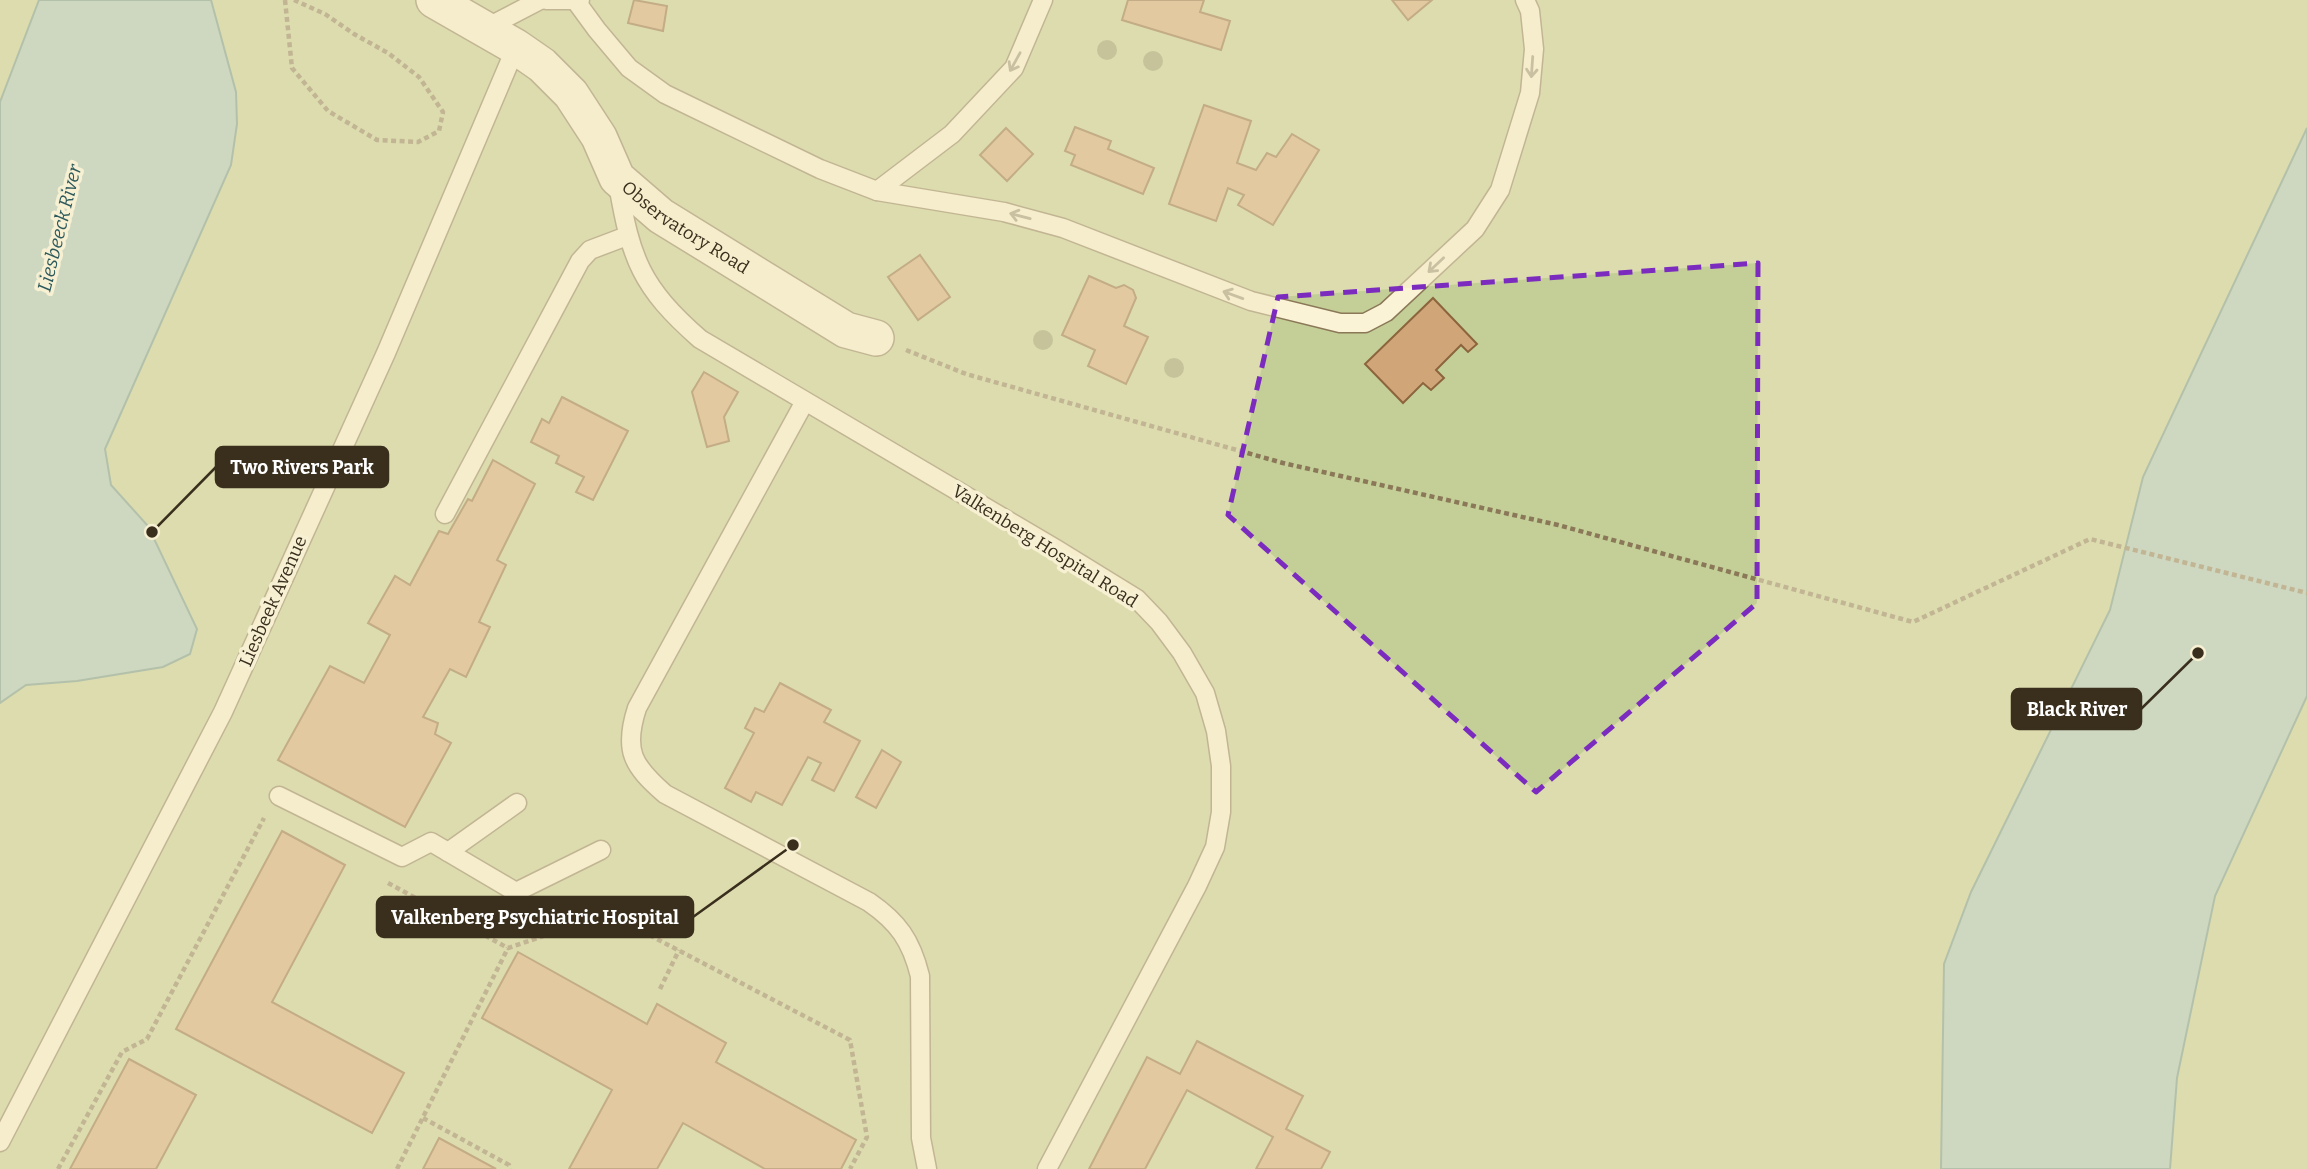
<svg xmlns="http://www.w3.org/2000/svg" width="2307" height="1169" viewBox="0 0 2307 1169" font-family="Bitter,serif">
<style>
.green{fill:#c3cf96}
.water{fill:#a5c3bd;stroke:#6b928c;stroke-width:2}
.building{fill:#d0a577;stroke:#8c643d;stroke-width:2}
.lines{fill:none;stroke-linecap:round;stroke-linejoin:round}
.service-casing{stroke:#8b7859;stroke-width:21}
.minor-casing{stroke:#8b7859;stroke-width:38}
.path{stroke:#8b7859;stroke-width:4.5;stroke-dasharray:5 3.5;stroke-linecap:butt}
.service{stroke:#faf3d6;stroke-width:18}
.minor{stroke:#faf3d6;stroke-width:35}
.tree{fill:#92986b}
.oneway{stroke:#9a907a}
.marked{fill:none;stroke:#7b2cbf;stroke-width:5;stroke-dasharray:14 9;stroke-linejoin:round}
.labels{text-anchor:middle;stroke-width:7;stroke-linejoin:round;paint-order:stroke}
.street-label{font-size:18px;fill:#3a2e1d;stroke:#f7f0d3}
.water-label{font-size:19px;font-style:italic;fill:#2c595b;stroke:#f7f0d3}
.leader{fill:none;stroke:#3a2e1d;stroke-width:2.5}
.callout-dot{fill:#3a2e1d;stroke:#f7f0d3;stroke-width:2.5}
.callout{fill:#3a2e1d;stroke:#3a2e1d;stroke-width:2.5}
.callout-label{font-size:19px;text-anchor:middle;font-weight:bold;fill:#fff}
</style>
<rect width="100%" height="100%" fill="#f0e7c3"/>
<rect class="green" x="0" y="0" width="2307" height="1169"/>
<g class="water">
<path d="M39 0H211L236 92 237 124 231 165 105 449 111 485 148 526 197 629 190 654 163 667 77 681 26 685 0 703V102Z"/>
<path d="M2307 128V696L2215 896 2177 1078 2170 1169H1941L1944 964 1971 892 2110 610 2143 477Z"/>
</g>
<g class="building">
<path d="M634 0 667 6 663 31 628 23Z"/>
<path d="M1128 0H1204L1200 12 1230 21 1221 50 1122 20Z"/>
<path d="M1392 0H1432L1408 20Z"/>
<path d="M1204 105 1251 121 1237 163 1256 170 1267 153 1276 157 1292 134 1319 150 1273 225 1238 205 1244 195 1228 188 1216 221 1169 204Z"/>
<path d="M1075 127 1111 141 1108 149 1154 168 1143 194 1071 165 1075 155 1065 151Z"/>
<path d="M1006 128 1033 154 1007 181 980 155Z"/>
<path d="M920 255 950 297 918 320 888 277Z"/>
<path d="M1089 276 1116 288 1124 285 1133 290 1136 298 1124 326 1148 337 1126 384 1088 366 1095 350 1062 335Z"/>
<path d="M1433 298 1477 344 1468 352 1461 345 1436 370 1444 378 1431 390 1423 383 1403 403 1365 364Z"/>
<path d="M704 372 738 392 724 417 729 441 707 447 692 392Z"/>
<path d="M562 397 628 431 593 500 576 492 584 477 556 463 559 456 531 442 542 419 549 423Z"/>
<path d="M493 460 535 484 497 560 506 565 479 622 490 627 466 677 450 669 423 717 438 723 435 734 451 743 405 827 278 760 330 666 364 683 390 635 368 623 395 576 410 585 439 531 448 534 468 499 472 501Z"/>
<path d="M780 683 831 710 824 722 860 741 834 791 812 780 821 763 808 757 782 805 756 792 751 802 725 788 754 733 745 728 755 708 764 712Z"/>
<path d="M882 750 901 762 876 808 856 797Z"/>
<path d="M282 831 345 865 272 1002 404 1073 372 1133 176 1029Z"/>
<path d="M518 952 647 1024 657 1004 726 1043 716 1062 856 1140 841 1169H765L683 1123 657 1169H569L612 1090 482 1018Z"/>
<path d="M1197 1041 1303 1096 1286 1129 1330 1152 1321 1169H1256L1273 1137 1187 1090 1145 1169H1089L1147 1057 1180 1074Z"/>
<path d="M129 1059 196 1095 156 1169H70Z"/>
<path d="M439 1138 496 1169H423Z"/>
</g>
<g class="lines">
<g class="service-casing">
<g id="service">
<path d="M546 0H580"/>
<path d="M575 0 597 30 629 68 665 94 820 169 877 191 1004 212 1063 228 1251 301 1340 323H1365L1386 312 1475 229 1500 190 1530 93 1534 49 1530 11 1525 0"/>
<path d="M484 29 540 0"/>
<path d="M618 184C631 260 641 287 700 339L1056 549 1137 599 1159 622 1182 653 1205 693 1216 731 1221 766V812L1215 847 1197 886 1047 1169"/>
<path d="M877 191 952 134 1014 68 1043 0"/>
<path d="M804 403 637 708C623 751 633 766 665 794L869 902C898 922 911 940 920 976L921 1138 927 1169"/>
<path d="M445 514 580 261 590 250 627 236"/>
<path d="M279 796 402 857 431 842 516 892 601 850"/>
<path d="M448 852 517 803"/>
<path d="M0 1142 223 712 386 353 516 47"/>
</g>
</g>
<g class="minor-casing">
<g id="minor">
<path id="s1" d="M434 0 516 47 542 65 571 94 599 137 617 178 661 216 846 330 876 338"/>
</g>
</g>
<g class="path">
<path d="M285 0 292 68 328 111 377 140 418 142 439 131 443 112 419 77 388 53 354 34 325 14 294 0"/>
<path d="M906 350 966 374 1283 463 1558 525 1913 622 2090 539 2307 593"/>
<path d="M388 883 508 948 609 914 850 1040 867 1137 850 1169"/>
<path d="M660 989 679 950"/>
<path d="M423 1118 509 1165 510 1169"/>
<path d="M58 1169 122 1052 147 1039 264 818"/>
<path d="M397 1169 508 948"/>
</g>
<use href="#service" class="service"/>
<use href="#minor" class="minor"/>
</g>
<g class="tree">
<circle cx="1107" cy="50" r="10"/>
<circle cx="1153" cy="61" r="10"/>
<circle cx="1043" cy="340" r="10"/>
<circle cx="1174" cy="368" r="10"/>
</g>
<defs><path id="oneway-shaft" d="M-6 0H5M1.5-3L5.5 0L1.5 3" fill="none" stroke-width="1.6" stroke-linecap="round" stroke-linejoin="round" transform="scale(1.75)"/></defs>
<g class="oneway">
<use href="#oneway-shaft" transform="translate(1015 62) rotate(119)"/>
<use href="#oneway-shaft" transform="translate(1532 67) rotate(94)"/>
<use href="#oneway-shaft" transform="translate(1020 216) rotate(-165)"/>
<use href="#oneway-shaft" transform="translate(1436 265) rotate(137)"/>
<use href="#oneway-shaft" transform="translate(1233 295) rotate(-160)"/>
</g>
<path d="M0 0H2307V1169H0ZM1758 263 1757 603 1536 792 1228 515 1278 297Z" fill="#f0e7c3" fill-opacity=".55" fill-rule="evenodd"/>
<path class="marked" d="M1758 263 1757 603 1536 792 1228 515 1278 297Z"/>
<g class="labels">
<g class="street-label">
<text dy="6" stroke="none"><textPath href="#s1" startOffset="348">Observatory Road</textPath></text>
<text transform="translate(1045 546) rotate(32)" y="6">Valkenberg Hospital Road</text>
<text transform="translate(273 601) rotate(-66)" y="6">Liesbeek Avenue</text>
</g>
<g class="water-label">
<text transform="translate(59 228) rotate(-76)" y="7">Liesbeeck River</text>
</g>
</g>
<path class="leader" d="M152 532L216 467M2198 653L2141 709M793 845L693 917"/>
<g class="callout-dot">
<circle cx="152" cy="532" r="7"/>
<circle cx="2198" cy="653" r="7"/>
<circle cx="793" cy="845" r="7"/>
</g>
<g class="callout">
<rect x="216" y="447" width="172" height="40" rx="7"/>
<rect x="2012" y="689" width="129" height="40" rx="7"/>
<rect x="377" y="897" width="316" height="40" rx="7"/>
</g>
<g class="callout-label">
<text x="302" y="474">Two Rivers Park</text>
<text x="2077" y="716">Black River</text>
<text x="535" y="924">Valkenberg Psychiatric Hospital</text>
</g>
</svg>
